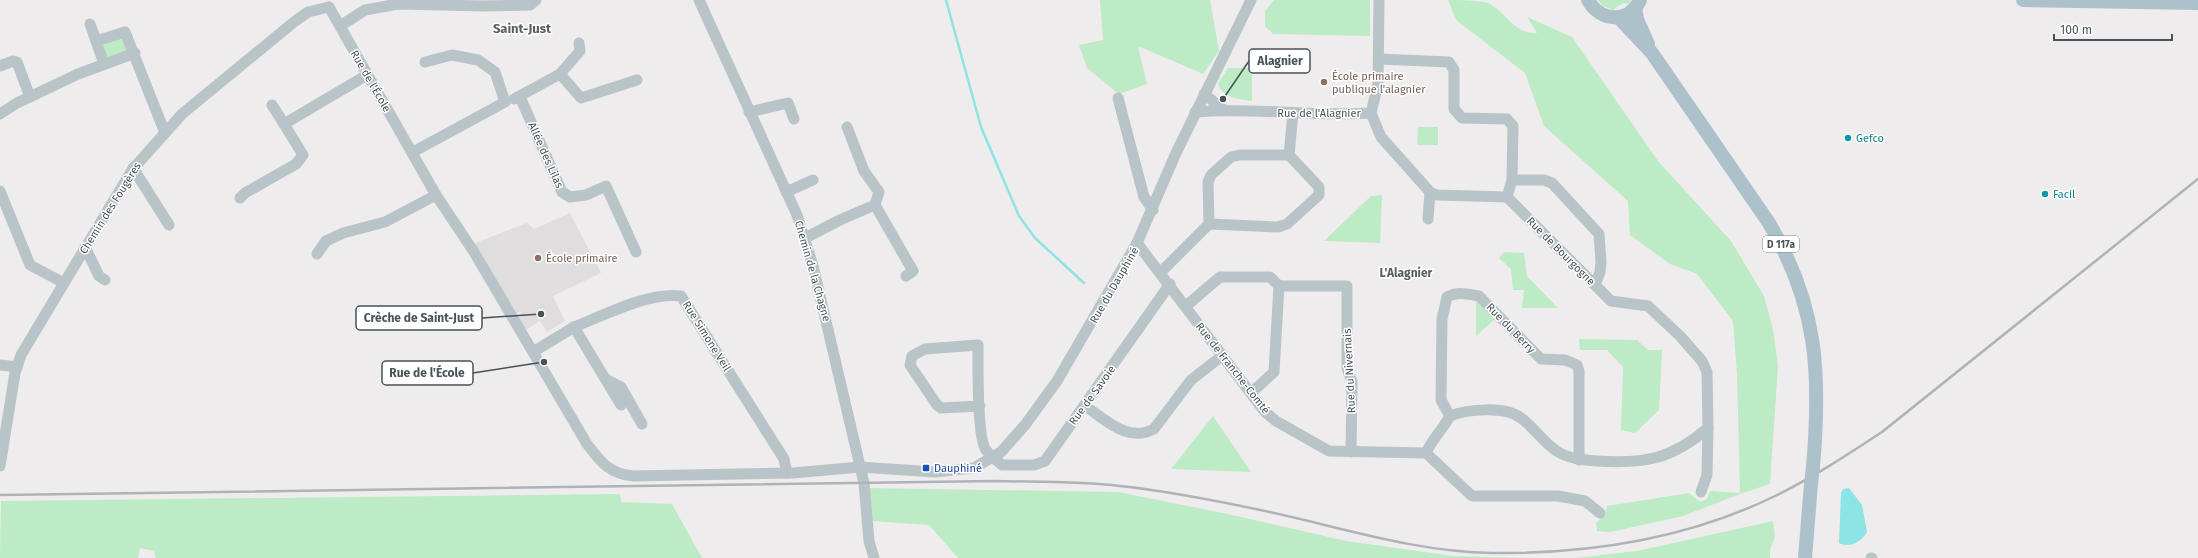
<svg xmlns="http://www.w3.org/2000/svg" width="2198" height="558" viewBox="0 0 2198 558" font-family="'Fira Sans',sans-serif">
<style>
.education{fill:#e0ddde}
.green{fill:#bdebc5}
.water{fill:#8ce4e5}
.lines{fill:none;stroke-linecap:round;stroke-linejoin:round}
.stream{stroke:#8ce4e5;stroke-width:2.5}
.minor{stroke:#b8c4c8;stroke-width:11}
.major{stroke:#adc1ca;stroke-width:14}
.rail{stroke:#afb3b6;stroke-width:2.5}
.major-bridge{stroke:#adc1ca;stroke-width:14}
.education-dot{fill:#8d6e63;stroke:#fff;stroke-width:1.5}
.culture-dot{fill:#0f9aa8;stroke:#fff;stroke-width:1.5}
.transit-dot{fill:#1a4fb4;stroke:#fff;stroke-width:1.5}
.labels{text-anchor:middle;stroke-width:3;stroke-linejoin:round;paint-order:stroke}
.shield{fill:#fff;stroke:#7e878a;stroke-width:1}
.shield-label{font-size:10px;font-weight:bold;fill:#465358}
.education-label{font-size:11px;fill:#785e54;stroke:#fff;text-anchor:start}
.street-label{font-size:11px;fill:#465358;stroke:#fff}
.culture-label{font-size:11px;fill:#0d838f;stroke:#fff;text-anchor:start}
.transit-label{font-size:11px;fill:#164399;stroke:#fff;text-anchor:start}
.neighbourhood-label{font-size:12px;font-weight:bold;fill:#5a5e61;stroke:#fff}
.quarter-label{font-size:13px;font-weight:bold;fill:#5a5e61;stroke:#fff}
.leader{fill:none;stroke:#465358;stroke-width:1.5}
.callout-dot{fill:#465358;stroke:#fff;stroke-width:1.5}
.callout{fill:#fff;stroke:#465358;stroke-width:1.5}
.callout-label{font-size:12px;text-anchor:middle;font-weight:bold;fill:#465358}
</style>
<rect width="100%" height="100%" fill="#efeced"/>
<path class="education" d="M570 213 601 273 553 296 565 321 547 332 540 321 524 331 518 318 522 311 516 314 475 243 527 223 534 229Z"/>
<g class="green">
<path d="M1100 0H1210L1219 51 1203 74 1138 46 1147 84 1119 94 1087 68 1079 45 1103 40Z"/>
<path d="M1274 0H1370V36L1273 34 1265 26V11Z"/>
<path d="M1448 0C1460 0 1476 0 1488 3 1506 12 1515 35 1537 33L1527 17 1572 37 1658 161 1731 241 1764 296 1773 329 1778 366 1770 484 1740 494 1683 516 1610 532 1597 531 1596 522 1605 516 1607 506 1689 493 1700 502 1707 499 1710 491 1740 493 1737 374 1733 321 1697 274 1670 264 1630 235 1628 201 1544 126 1525 73 1456 20Z"/>
<path d="M1598 0H1631L1628 4 1624 3 1616 7 1614 10 1603 6Z"/>
<path d="M122 34 128 50 106 59 101 41Z"/>
<path d="M1228 68H1252V101C1239 99 1222 98 1218 84Z"/>
<path d="M1418 127H1438V145H1417Z"/>
<path d="M1382 195 1380 243 1324 241 1371 196Z"/>
<path d="M1504 252 1524 253 1527 276 1558 308H1522L1524 290H1513L1511 269 1499 258Z"/>
<path d="M1476 301 1495 319 1476 336Z"/>
<path d="M1579 339 1637 340 1648 350H1662L1659 410 1635 433 1621 430 1623 367 1607 350H1580Z"/>
<path d="M1213 416 1251 472 1171 469Z"/>
<path d="M867 488 1118 492 1228 514 1346 541 1454 556 1530 558H958L929 525 872 521Z"/>
<path d="M620 494 621 502 672 504 702 558H156L154 551 140 548 138 558H0L1 501Z"/>
<path d="M1773 521 1775 537 1770 550V558H1575L1637 551Z"/>
</g>
<path class="water" d="M1849 488 1862 505 1867 532C1862 541 1850 549 1839 543L1841 493 1843 489Z"/>
<g class="lines">
<path class="stream" d="M946 0 981 127 1019 216 1035 238 1084 283"/>
<g class="minor">
<path d="M699 0 797 215 813 266 864 483 869 541 874 558"/>
<path d="M329 7 436 195 474 252 587 444C600 461 609 474 633 476L793 473 860 467 935 472 974 468 1001 452 1025 425 1057 381 1137 243 1176 153 1251 0"/>
<path d="M90 24 96 41"/>
<path d="M340 26 365 10 398 4 483 6 530 5 536 0"/>
<path d="M1379 59 1449 62 1454 70V109L1462 118 1507 119 1513 126 1512 180 1507 197"/>
<path d="M104 64 96 41 125 32 165 133"/>
<path d="M0 66 13 61 17 62 30 97"/>
<path d="M560 74 580 51 579 43"/>
<path d="M1204 94 1224 110"/>
<path d="M520 97 562 192 570 197 586 195 606 186 636 252"/>
<path d="M1118 98 1144 197 1153 210"/>
<path d="M514 99 560 74 581 98 637 80"/>
<path d="M272 105 284 124"/>
<path d="M749 112 788 103 794 119"/>
<path d="M1195 112C1254 107 1313 117 1371 113L1378 84 1379 0"/>
<path d="M1371 113 1381 137 1430 192 1437 195 1507 197 1611 301 1648 306 1680 336 1702 361 1707 372 1708 428C1672 459 1645 464 1598 461 1585 460 1571 459 1560 453 1545 445 1535 428 1521 418 1505 406 1468 409 1450 416 1443 429 1432 439 1426 453"/>
<path d="M0 114 17 103 78 74 135 53"/>
<path d="M413 152 505 102 495 72 478 60 452 55 425 62"/>
<path d="M133 168 169 225"/>
<path d="M1512 180H1544L1552 183 1599 234 1601 262 1600 272 1595 285"/>
<path d="M0 191 30 265 64 283"/>
<path d="M786 192 813 180"/>
<path d="M240 198 245 193 296 164 303 155 284 124 367 75"/>
<path d="M875 205 913 271 906 276"/>
<path d="M1428 219 1430 192"/>
<path d="M1209 224 1278 227 1287 224 1319 195V187L1289 155 1293 113"/>
<path d="M805 238 842 219 875 205 879 192 864 171 847 127"/>
<path d="M1137 243 1265 412 1276 421 1329 451 1426 453 1472 496H1558L1585 501 1600 513"/>
<path d="M85 247 99 276 105 280"/>
<path d="M317 254 326 241 343 233 385 222 436 195"/>
<path d="M1161 272 1209 224 1208 182 1211 175 1231 157 1240 155H1289"/>
<path d="M1279 286H1347V368L1352 382 1351 452"/>
<path d="M1186 306 1220 277H1270L1279 286 1274 372 1251 393"/>
<path d="M574 327C605 315 648 292 681 296L784 459 787 473"/>
<path d="M533 352 574 327 621 405"/>
<path d="M0 365 17 367"/>
<path d="M607 380 621 387 642 424"/>
<path d="M980 406 941 408 937 405 910 365 912 356 925 349 978 345C978 364 977 438 986 450 990 456 997 460 1002 465H1034L1045 461 1170 284"/>
<path d="M1085 406C1106 420 1128 443 1154 429L1191 380 1223 355"/>
<path d="M1450 416 1441 400 1442 319 1447 297C1457 291 1468 294 1479 296L1541 359 1565 360 1577 365 1579 371V460"/>
<path d="M0 466 15 373 21 355 132 170 182 114 294 22 308 12 329 7"/>
<path d="M1701 492 1707 475 1708 428"/>
<path d="M1871 558H1872"/>
</g>
<g class="major">
<path d="M1588 0C1600 22 1629 24 1640 0"/>
<path d="M2023 0 2198 3"/>
<path d="M1635 8 1637 19 1648 44"/>
<path d="M1619 18 1652 53 1769 223C1818 306 1821 374 1813 467"/>
<path d="M1805 558 1811 484"/>
</g>
<path class="rail" d="M0 495 995 481C1037 482 1079 481 1120 486 1168 491 1218 501 1265 511 1340 527 1415 552 1492 553 1589 554 1687 539 1775 496 1812 478 1847 455 1882 432L2198 179"/>
<path class="major-bridge" d="M1811 484 1813 467"/>
</g>
<g class="education-dot">
<circle cx="1324" cy="82" r="4"/>
<circle cx="538" cy="258" r="4"/>
</g>
<g class="culture-dot">
<circle cx="1848" cy="138" r="4"/>
<circle cx="2045" cy="194" r="4"/>
</g>
<rect class="transit-dot" x="922" y="464" width="8" height="8" rx="2"/>
<g class="labels">
<rect class="shield" x="1763" y="236" width="36" height="16" rx="3"/>
<g class="shield-label">
<text x="1781" y="248">D 117a</text>
</g>
<g class="education-label">
<text x="1332" y="80">École primaire<tspan x="1332" dy="13">publique l'alagnier</tspan></text>
<text x="546" y="262">École primaire</text>
</g>
<g class="street-label">
<text transform="translate(371 81) rotate(60)" y="4">Rue de l'École</text>
<text x="1319" y="117">Rue de l'Alagnier</text>
<text transform="translate(546 155) rotate(66)" y="4">Allée des Lilas</text>
<text transform="translate(110 208) rotate(-58)" y="4">Chemin des Fougères</text>
<text transform="translate(1561 251) rotate(45)" y="4">Rue de Bourgogne</text>
<text transform="translate(813 271) rotate(74)" y="4">Chemin de la Chagne</text>
<text transform="translate(1114 285) rotate(-60)" y="4">Rue du Dauphiné</text>
<text transform="translate(1511 328) rotate(46)" y="4">Rue du Berry</text>
<text transform="translate(707 336) rotate(58)" y="4">Rue Simone Veil</text>
<text transform="translate(1233 368) rotate(52)" y="4">Rue de Franche-Comté</text>
<text transform="translate(1349 371) rotate(-93)" y="4">Rue du Nivernais</text>
<text transform="translate(1092 395) rotate(-54)" y="4">Rue de Savoie</text>
</g>
<g class="culture-label">
<text x="1856" y="142">Gefco</text>
<text x="2053" y="198">Facil</text>
</g>
<g class="transit-label">
<text x="934" y="472">Dauphiné</text>
</g>
<g class="neighbourhood-label">
<text x="1406" y="277">L'Alagnier</text>
</g>
<g class="quarter-label">
<text x="522" y="33">Saint-Just</text>
</g>
</g>
<path class="leader" d="M1223 99L1249 61M541 314L482 318M544 362L473 373"/>
<g class="callout-dot">
<circle cx="1223" cy="99" r="4"/>
<circle cx="541" cy="314" r="4"/>
<circle cx="544" cy="362" r="4"/>
</g>
<g class="callout">
<rect x="1249" y="49" width="61" height="24" rx="4"/>
<rect x="356" y="306" width="126" height="24" rx="4"/>
<rect x="382" y="361" width="91" height="24" rx="4"/>
</g>
<g class="callout-label">
<text x="1280" y="65">Alagnier</text>
<text x="419" y="322">Crèche de Saint-Just</text>
<text x="427" y="377">Rue de l'École</text>
</g>
<path d="M2054 34v6h118v-6" fill="none" stroke="#465358" stroke-width="2"/>
<text x="2060" y="34" font-size="12" fill="#465358" stroke="#ffffff" stroke-width="3" paint-order="stroke">100 m</text>
</svg>
